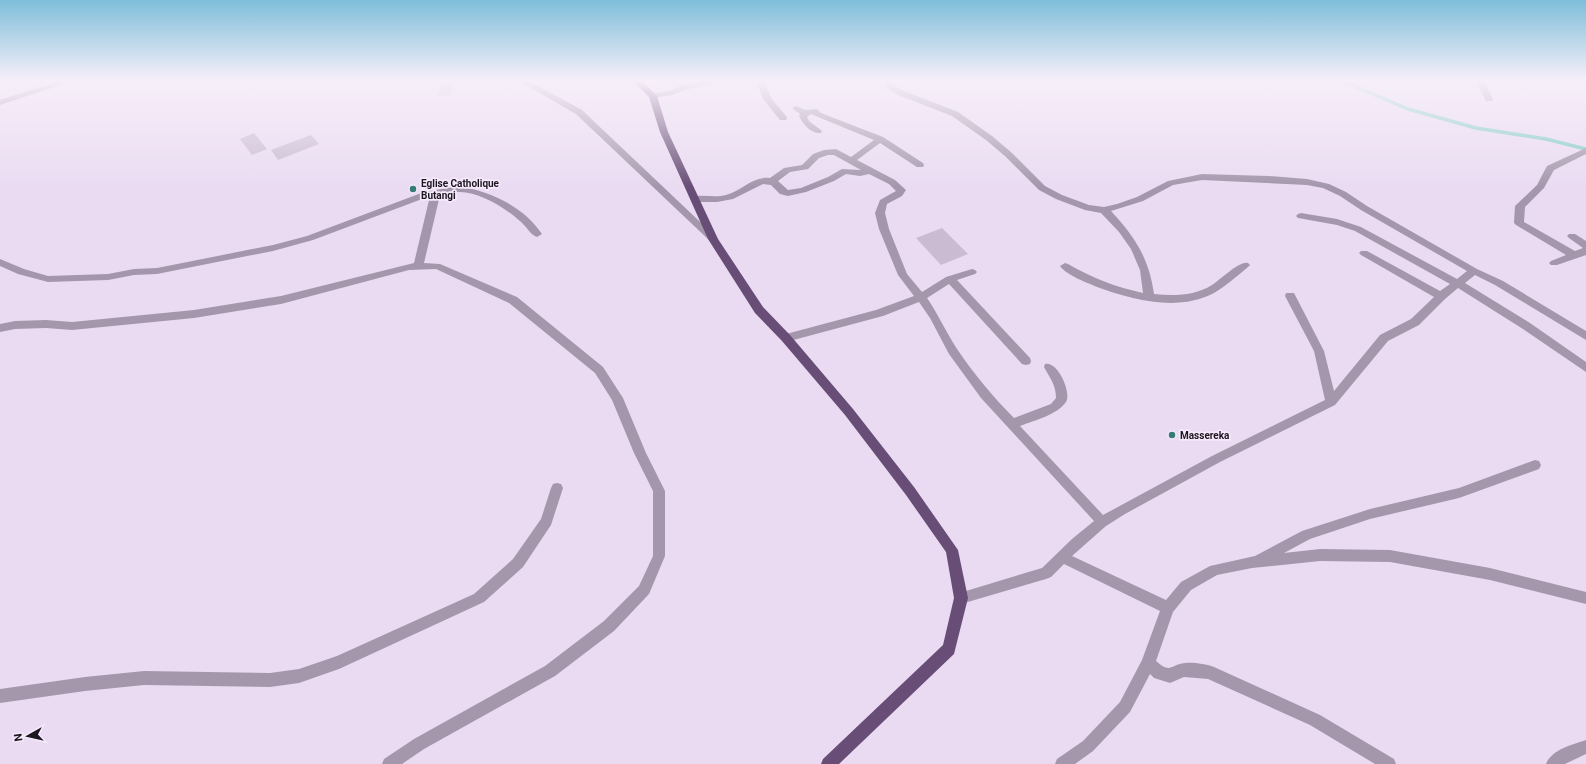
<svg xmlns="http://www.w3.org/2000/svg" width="1586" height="764" viewBox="0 0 1586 764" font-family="Roboto,sans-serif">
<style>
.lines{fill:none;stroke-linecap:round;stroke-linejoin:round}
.stream{stroke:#81cdc4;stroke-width:3.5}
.building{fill:#cabbd2}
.minor{fill:#a497ac;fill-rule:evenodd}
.tertiary{fill:#a497ac;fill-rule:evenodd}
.trunk{fill:#684e76;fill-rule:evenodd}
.poi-dot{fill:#357c75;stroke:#f5e9fc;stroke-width:1.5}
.labels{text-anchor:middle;stroke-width:3.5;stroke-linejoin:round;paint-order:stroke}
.poi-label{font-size:10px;font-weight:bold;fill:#1d171f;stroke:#f5e9fc;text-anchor:start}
</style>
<rect width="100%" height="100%" fill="#eadbf2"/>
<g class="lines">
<path class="stream" d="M1340 80 1408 109 1476 128 1546 139 1586 149"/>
</g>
<g class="building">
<path d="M442 81H454L450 95 438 96Z"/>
<path d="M254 133 267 149 252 155 240 139Z"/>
<path d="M311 135 319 144 278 160 271 150Z"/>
<path d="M942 228 968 254 941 265 916 238Z"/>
</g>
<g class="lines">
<g class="minor">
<path d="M63 80H76L0 105V100Z"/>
<path d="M708 80H724L685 90 672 95 653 98 649 96 650 94 670 91 680 86Z"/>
<path d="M756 80H764L771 98 786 116 787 118 786 120H780L763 99Z"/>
<path d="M882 80H890L894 85 904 91 958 112 992 136 1012 153 1045 186 1062 195 1089 205 1104 207 1117 204 1137 197 1168 181 1202 174 1269 176 1307 179 1329 184 1346 192 1367 206 1477 269 1503 281 1586 331V340L1495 285 1475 275 1465 283 1530 323 1586 362V372L1523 329 1458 288 1445 299 1419 325 1388 341 1335 405 1220 462 1125 514 1106 526 1072 556 1166 600 1181 582 1210 566 1255 556 1302 531 1370 509 1459 488 1535 460 1539 461 1541 465 1539 469 1459 498 1370 519 1310 539 1284 553 1320 549 1390 550 1490 568 1586 592V604L1490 580 1390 562 1320 561 1252 568 1217 575 1191 590 1173 612 1156 661C1171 674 1169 665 1185 663 1193 662 1206 664 1214 667L1320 715 1394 759 1396 764H1375L1310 725 1208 679 1184 677 1170 683 1154 678 1150 674 1130 712 1093 751 1075 764H1055L1057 759 1083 741 1120 702 1142 660 1160 611 1064 564 1051 577 1046 579 961 604 956 602 954 598 956 594 1042 568 1072 539 1094 521 981 398 949 354 930 318 919 302 883 316 786 342 782 341 781 338 782 335 786 334 876 310 914 296 898 275 879 229 875 213 880 200 896 191 889 184 869 174 860 176 846 174 834 181 806 192 788 196 780 194 771 185 763 184 733 199 717 202H695L692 201 690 199 692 197C703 194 715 198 726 195 742 191 752 176 770 178L784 168 802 165 813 154 824 150 836 149 851 157 874 140 811 114 807 117 809 121 822 131 821 133C811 134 803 124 799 116L800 114 792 108 796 106 805 110 817 109 821 113 883 137 923 163 924 165 923 167H917L880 143 857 160 895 180 906 190 902 196 887 204 885 213 889 229 907 274 922 292 946 277 972 269 975 270 977 272 975 274 957 280 1030 358 1031 361 1030 364 1026 365 1022 364 949 284 927 298C938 314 946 332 957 349 974 374 993 397 1014 418L1051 404 1056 398C1056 385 1050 378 1044 367L1045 364C1057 360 1072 392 1066 402 1057 415 1035 420 1020 426L1103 515 1212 456 1325 400 1314 351 1285 296 1286 293H1294L1324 351 1334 391 1380 335 1411 319 1434 297 1361 255 1359 253 1361 251H1367L1440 291 1450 284 1355 231 1337 225 1298 218 1296 216 1298 214 1301 213 1337 219 1361 227 1457 279 1467 271 1361 210 1340 196 1323 188 1307 185 1202 180 1173 185 1143 201 1111 211C1135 237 1149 258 1154 294 1174 296 1194 296 1212 285 1220 280 1240 260 1248 263L1250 265 1248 267C1237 276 1226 286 1214 293 1178 312 1133 300 1097 287 1088 283 1066 275 1060 266L1065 263 1068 264C1092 278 1116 287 1143 293L1140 270 1131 249 1119 232 1101 213 1085 210 1056 199 1039 190 1006 157 986 140 952 116 898 95 888 89ZM828 155H834L861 170 842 169 828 177 801 188 788 190 778 181 790 172 808 169 819 158Z"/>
<path d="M1476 80H1484L1493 99 1492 101H1486Z"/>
<path d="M1586 148V154L1554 170 1544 188 1525 207 1524 222 1575 251 1583 248 1569 238 1567 236 1569 234H1575L1586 241V255L1557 265H1551L1549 263 1551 261 1566 255 1516 225 1514 223 1515 206 1537 185 1547 166Z"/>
<path d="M459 186C491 192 523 206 542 234L537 237C531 235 528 229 524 225 509 210 480 191 458 192 452 192 446 194 440 195L424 263 440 264 517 297 603 367 623 398 646 453 665 491V556L649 594 614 631 555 676 424 749 402 764H382L384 759 414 739 545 666 604 621 639 586 653 556V491L634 453 612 400 595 373 509 303 436 269 409 270 281 304 194 318 72 330 46 328 15 329 0 332V324L15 321 46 320 72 322 194 310 281 296 414 263 430 196 313 240 273 251 157 274 134 275 108 280 48 282 18 274 0 266V259L24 269 48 276 108 274 134 269 157 268 273 245 307 236 424 192Z"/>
<path d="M557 483 561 484 563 488 551 525 523 567 484 602 339 669 299 683 270 687 144 685 85 691 0 703V689L85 677 144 671 270 673 299 669 337 656 474 594 513 559 541 519 551 488 553 484Z"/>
<path d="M1586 740V754L1565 764H1546C1552 749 1572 745 1586 740Z"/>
</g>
<path class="tertiary" d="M517 80H527L582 110 716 237 718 239 716 241H710L576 114Z"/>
<path class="trunk" d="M632 80H641L657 96 668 132 718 239 763 307 790 335 853 409 914 487 958 550 968 598 954 654 839 764H821L823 759 943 645 954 598 946 552 906 495 845 415 782 341 755 313 708 239 660 132 649 97Z"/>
</g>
<linearGradient id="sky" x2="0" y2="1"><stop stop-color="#7fbeda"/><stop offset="0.43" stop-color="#f6eff9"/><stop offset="1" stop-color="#f6eff9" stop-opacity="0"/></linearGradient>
<rect width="1586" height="187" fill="url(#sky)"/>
<g class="poi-dot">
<circle cx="413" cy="189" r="4"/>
<circle cx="1172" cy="435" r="4"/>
</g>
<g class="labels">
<g class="poi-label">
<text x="421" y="187">Eglise Catholique<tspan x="421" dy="12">Butangi</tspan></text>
<text x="1180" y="439">Massereka</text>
</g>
</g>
<g transform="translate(28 736) rotate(262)" stroke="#f5e9fc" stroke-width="3" paint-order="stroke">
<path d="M0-3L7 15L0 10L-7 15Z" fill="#1d171f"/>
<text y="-6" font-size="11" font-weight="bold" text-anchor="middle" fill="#1d171f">N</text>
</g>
</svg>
